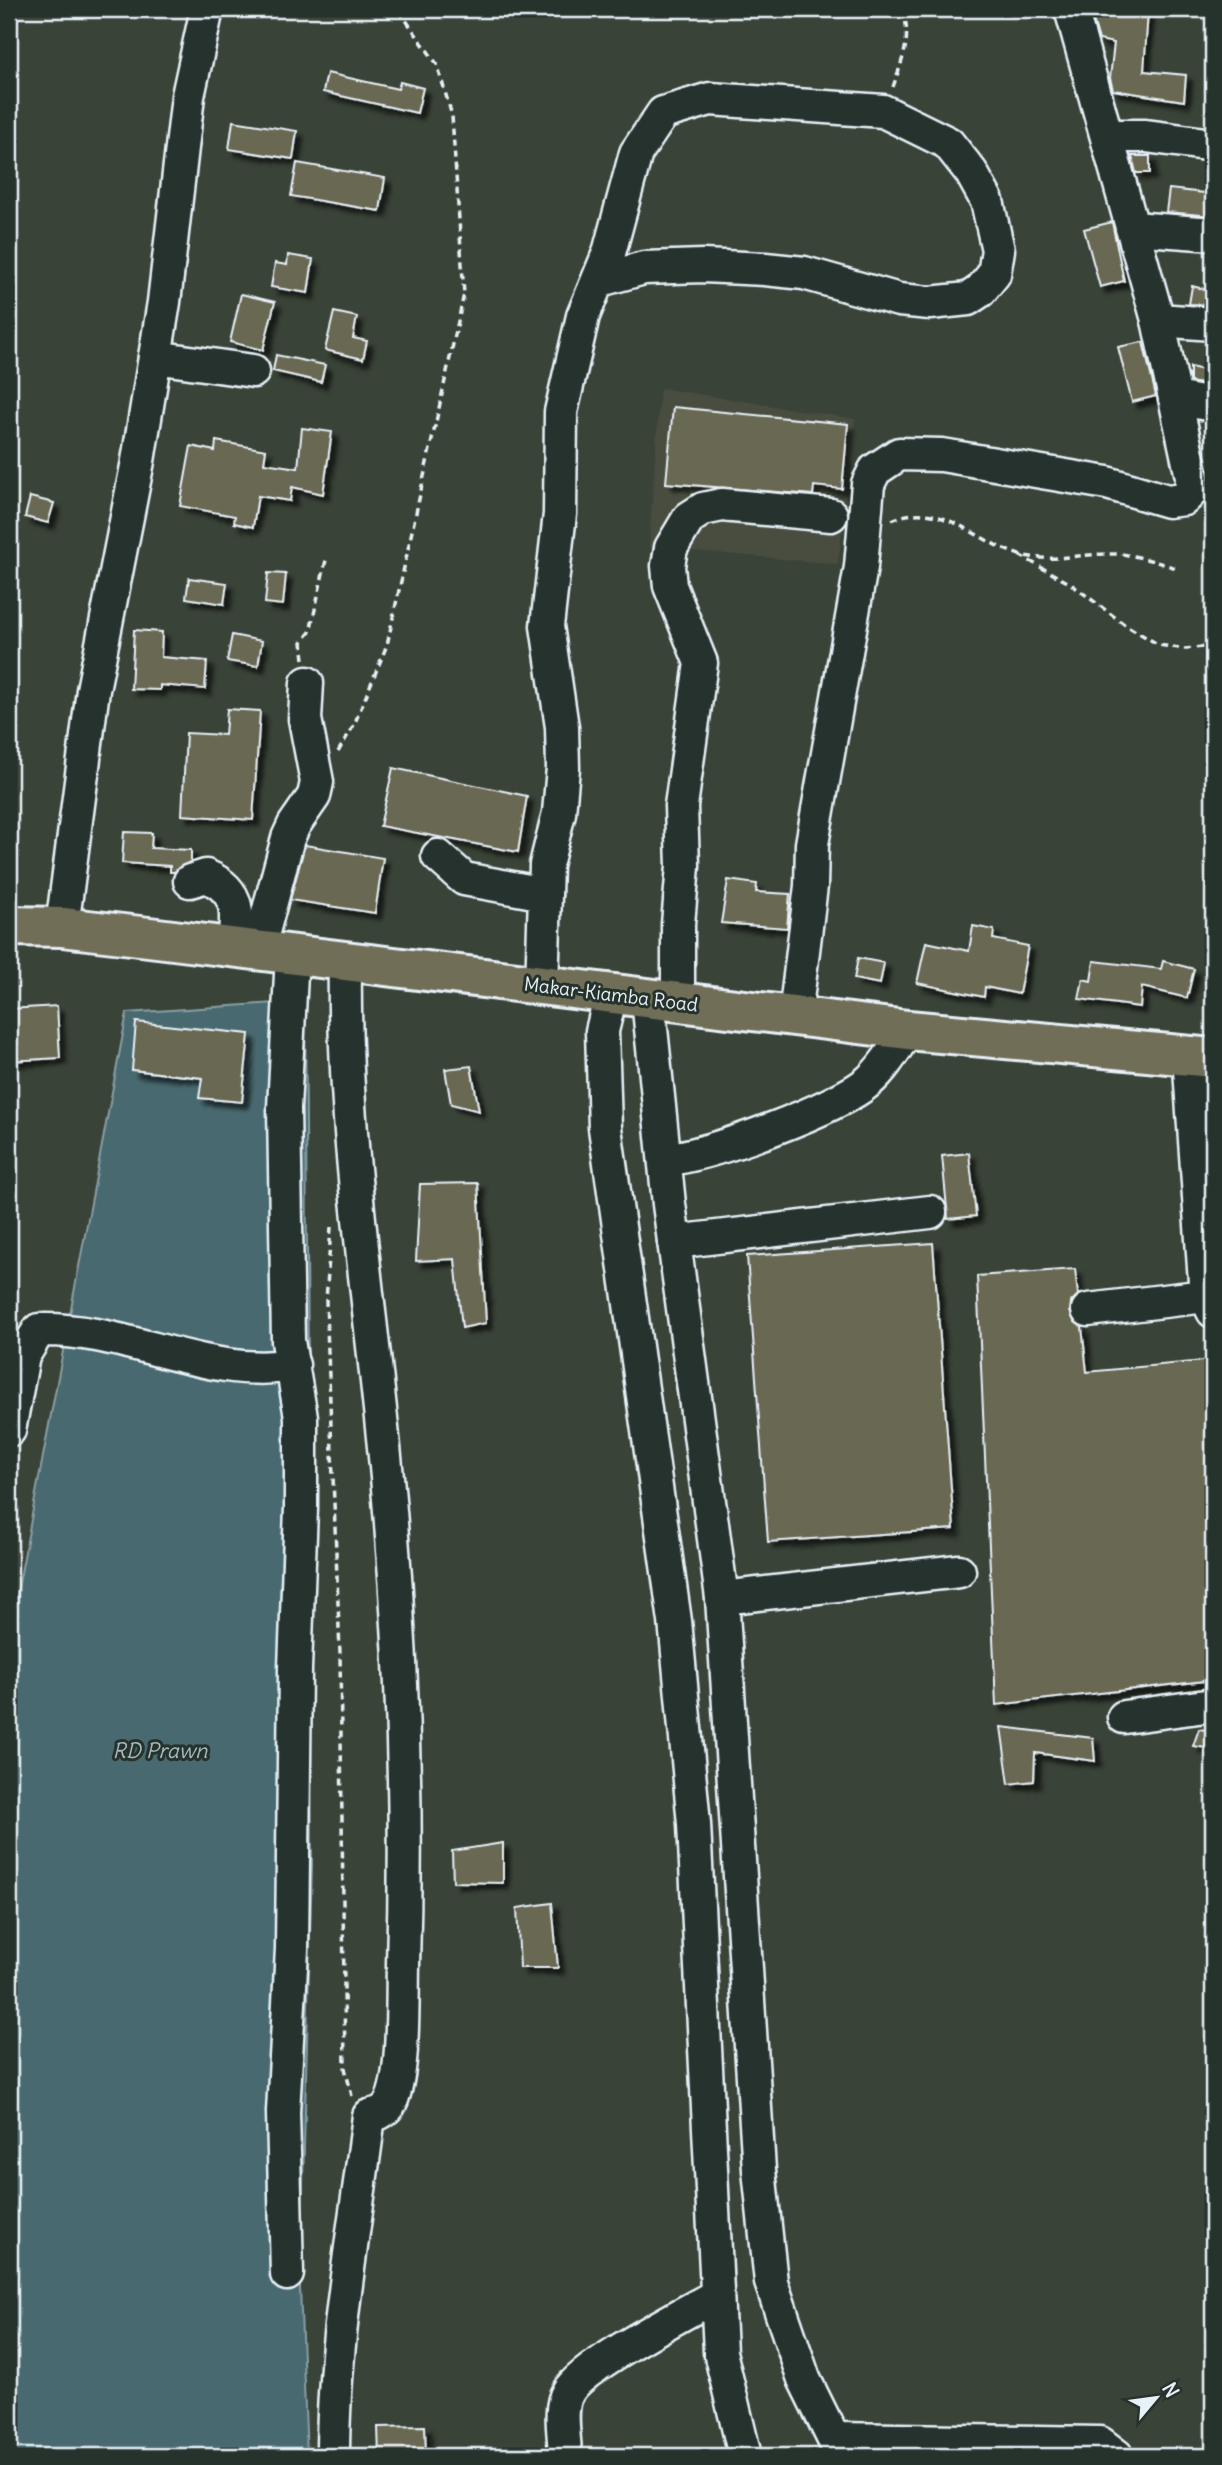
<svg xmlns="http://www.w3.org/2000/svg" width="1222" height="2465" viewBox="0 0 1222 2465" font-family="Delius,sans-serif">
<style>
.built{fill:#484e40}
.water{fill:#48696f;stroke:#889fa6;stroke-width:2}
.building{fill:#696752;stroke:#e8f1f8;stroke-width:2;filter:url(#shadow)}
.lines{fill:none;stroke-linecap:round;stroke-linejoin:round}
.minor-casing{stroke:#e8f1f8;stroke-width:37}
.major-casing{stroke:#e8f1f8;stroke-width:44}
.path{stroke:#e8f1f8;stroke-width:3.5;stroke-dasharray:7 5;stroke-linecap:butt}
.minor{stroke:#26332d;stroke-width:32}
.major{stroke:#716e59;stroke-width:38}
.labels{text-anchor:middle;stroke-width:6;stroke-linejoin:round;paint-order:stroke}
.street-label{font-size:19px;fill:#e8f1f8;stroke:#26332d}
.water-label{font-size:21px;font-style:italic;fill:#a8bbc1;stroke:#26332d}
</style>
<defs>
<filter id="shadow"><feDropShadow dx="6" dy="6" stdDeviation="2" flood-color="#0009"/></filter>
</defs>
<rect width="100%" height="100%" fill="#3a4338"/>
<filter id="ink" filterUnits="userSpaceOnUse"><feTurbulence type="fractalNoise" baseFrequency=".0143" numOctaves="2"/><feDisplacementMap in="SourceGraphic" scale="14" xChannelSelector="R" yChannelSelector="G"/><feConvolveMatrix kernelMatrix="1 2 1 2 8 2 1 2 1" color-interpolation-filters="sRGB"/></filter>
<g filter="url(#ink)">
<path class="built" d="M660 388 855 419 838 564 649 547Z"/>
<path class="water" d="M305 1001 312 1865 300 2288 307 2456H9V1636L127 1013Z"/>
<g class="building">
<path d="M1090 9 1148 11 1144 71 1186 75 1184 101 1113 90 1110 78 1114 43 1099 40Z"/>
<path d="M327 73 398 89 400 82 423 88 417 113 323 92Z"/>
<path d="M233 121 297 131 293 159 229 149Z"/>
<path d="M1132 156H1150V173H1136Z"/>
<path d="M297 163 385 178 380 211 291 196Z"/>
<path d="M1169 189 1213 194V216L1166 212Z"/>
<path d="M1112 222 1124 281 1100 287 1084 229Z"/>
<path d="M288 255 313 259 308 293 271 287 275 263 287 265Z"/>
<path d="M1192 286 1212 291V305L1189 304Z"/>
<path d="M241 294 275 302 263 350 230 342Z"/>
<path d="M334 312 357 317 353 338 367 341 363 359 325 350Z"/>
<path d="M1143 342 1156 396 1132 402 1118 347Z"/>
<path d="M276 355 325 365 321 382 273 371Z"/>
<path d="M1190 367 1213 372V386L1190 382Z"/>
<path d="M673 407 848 424 842 489 814 486 813 495 666 483Z"/>
<path d="M302 428 332 432 323 494 292 487 290 501 258 496 253 527 234 523 235 516 180 506 191 446 215 451 216 441 266 450 264 463 298 468Z"/>
<path d="M30 497 54 503 48 523 25 517Z"/>
<path d="M268 573 286 574 283 605 265 603Z"/>
<path d="M189 578 227 583 224 604 186 598Z"/>
<path d="M134 630 162 632 161 657 207 661 205 689 160 685V690L131 689Z"/>
<path d="M232 635 262 641 258 666 227 661Z"/>
<path d="M227 709 260 711 253 820 182 815 186 733 225 735Z"/>
<path d="M393 768 527 796 518 852 380 826Z"/>
<path d="M124 832 152 833 151 848 191 850V861L174 872H170V866L122 863Z"/>
<path d="M305 845 383 858 375 913 290 900Z"/>
<path d="M728 880 757 884 756 892 790 894 787 928 721 923Z"/>
<path d="M973 926 994 930 993 939 1028 946 1019 994 985 987 984 997 917 983 926 942 969 951Z"/>
<path d="M858 958 884 963 880 984 854 979Z"/>
<path d="M1094 961 1161 969 1163 961 1194 969 1187 998 1142 987 1140 1007 1079 999 1083 979 1091 981Z"/>
<path d="M57 1006 60 1058 9 1061V1009Z"/>
<path d="M136 1022 249 1034 242 1102 199 1098 202 1078 132 1070Z"/>
<path d="M471 1066 479 1111 451 1104 445 1069Z"/>
<path d="M969 1153 976 1216 948 1219 942 1156Z"/>
<path d="M478 1183 486 1323 462 1328 455 1259 416 1261 420 1184Z"/>
<path d="M933 1243 954 1529 768 1542 747 1256Z"/>
<path d="M1075 1269 1078 1295 1071 1302 1070 1311 1074 1321 1082 1327 1087 1372 1213 1360V1680L996 1705 977 1276Z"/>
<path d="M1001 1727 1093 1738 1095 1761 1035 1753 1034 1781 1009 1784Z"/>
<path d="M1199 1729 1213 1731V1749L1193 1746Z"/>
<path d="M503 1843V1883L453 1882 452 1851Z"/>
<path d="M552 1903 558 1968H520L517 1908Z"/>
<path d="M425 2426 426 2456H379L378 2427Z"/>
</g>
<g class="lines">
<g class="minor-casing">
<g id="minor">
<path d="M1071 9 1158 320 1175 398 1213 405"/>
<path d="M1107 136H1146L1213 145"/>
<path d="M1132 228 1213 234"/>
<path d="M1158 320 1213 324"/>
<path d="M155 357 253 371"/>
<path d="M438 856 464 879 545 894"/>
<path d="M190 881 206 876C242 891 238 916 233 948"/>
<path d="M62 927 93 690 138 461 164 302 188 96 207 9"/>
<path d="M258 951 288 838 294 825 314 796 317 782 305 719 307 683"/>
<path d="M542 986 546 865 559 813 563 768 562 727 547 626 560 514 561 412 583 316 609 253 636 153 663 113 710 99 883 111 948 143 971 172 987 201 998 250 994 274 980 291 968 299 930 303 899 300 804 273 765 269 703 266 644 268 600 280"/>
<path d="M611 994 602 1031 605 1128 675 1621 694 1824 720 2352 745 2456"/>
<path d="M648 999 669 1204 722 1598 759 2170 771 2282 804 2379 842 2456"/>
<path d="M678 1003V924L683 866 681 806 701 663 670 586 668 566 671 548 689 518 703 509 722 505 831 515"/>
<path d="M795 1016 811 886 812 844 861 567 868 484 875 470 899 454 942 455 1107 483 1168 501 1184 499 1191 492 1192 477 1175 398"/>
<path d="M1189 1055 1206 1296 1213 1311"/>
<path d="M666 1159C707 1157 838 1108 869 1081 885 1067 896 1047 908 1030"/>
<path d="M674 1242 930 1212"/>
<path d="M1088 1310 1206 1296"/>
<path d="M9 1430 23 1356 39 1330C125 1327 207 1380 293 1365"/>
<path d="M722 1598 959 1571"/>
<path d="M1124 1717 1213 1705"/>
<path d="M287 2274 283 2112 292 1949 295 1669 301 1508V1417L288 1341 284 1108 292 955"/>
<path d="M835 2439 1100 2443 1117 2456"/>
<path d="M333 2456C333 2342 355 2229 369 2116 377 2114 383 2113 389 2105 405 2080 402 1998 403 1965 408 1803 402 1639 387 1477 371 1307 342 1131 345 961"/>
<path d="M565 2456C565 2437 558 2409 568 2392 582 2366 687 2312 717 2295"/>
</g>
</g>
<g class="major-casing">
<path id="major" d="M9 926 62 927 149 937 908 1030 1213 1058"/>
</g>
<g class="path">
<path d="M893 87C902 60 913 38 902 9"/>
<path d="M892 520C940 498 975 541 1017 554 1052 564 1080 553 1114 554 1135 554 1156 562 1176 568"/>
<path d="M1019 555 1071 584 1124 624 1159 645 1185 649 1213 646"/>
<path d="M304 659 302 642 310 632 326 560"/>
<path d="M338 752 354 725 387 645 464 294 452 116 437 64 398 9"/>
<path d="M331 1227 326 1301 340 1653 345 2068 352 2096"/>
</g>
<use href="#minor" class="minor"/>
<use href="#major" class="major"/>
</g>
</g>
<g class="labels">
<g class="street-label">
<text transform="translate(611 994) rotate(7)" y="7">Makar-Kiamba Road</text>
</g>
<g class="water-label">
<text x="160" y="1758">RD Prawn</text>
</g>
</g>
<rect width="1222" height="2465" fill="none" stroke="#26332d" stroke-width="35"/>
<rect x="18" y="18" width="1187" height="2430" fill="none" stroke="#e8f1f8" stroke-width="2.5" filter="url(#ink)"/>
<g transform="translate(1156 2398) rotate(61)" stroke="#26332d" stroke-width="5" paint-order="stroke">
<path d="M0-5L12 26L0 18L-12 26Z" fill="#e8f1f8"/>
<text y="-10" font-size="19" font-weight="bold" text-anchor="middle" fill="#e8f1f8">N</text>
</g>
</svg>
